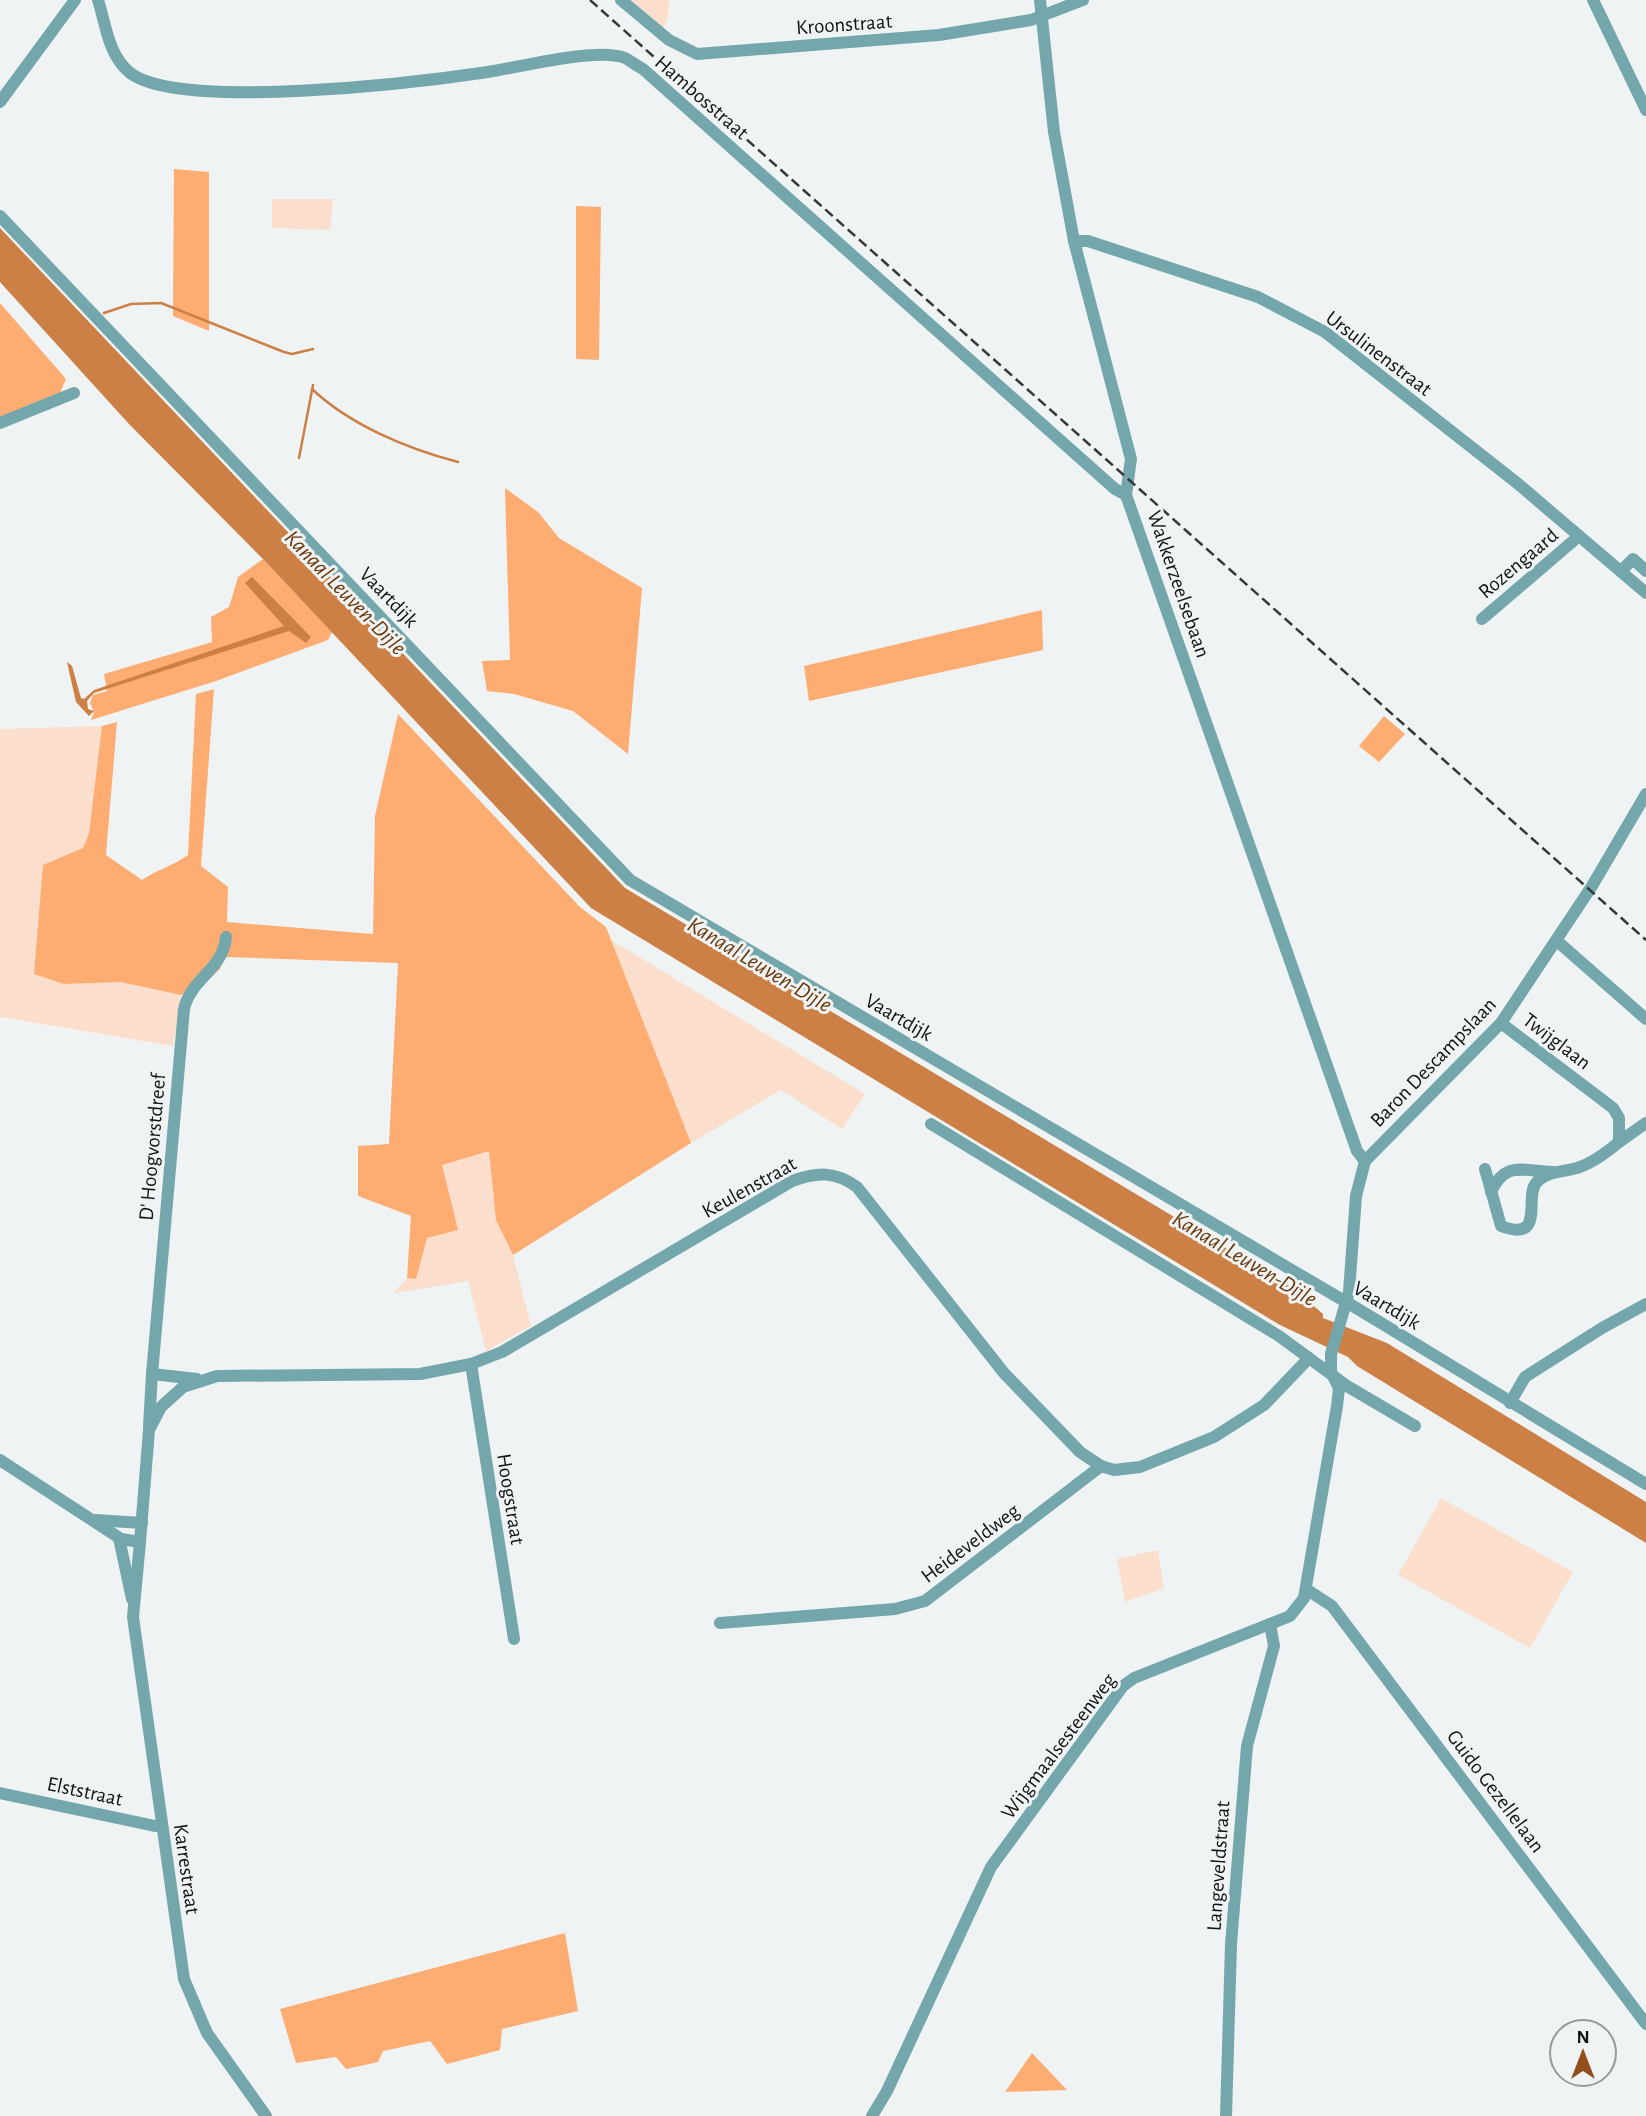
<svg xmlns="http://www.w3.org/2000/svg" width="1646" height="2116" viewBox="0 0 1646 2116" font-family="'Alegreya Sans',sans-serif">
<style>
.green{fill:#fbdecb}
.forest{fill:#fdac72}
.water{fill:#cd8045}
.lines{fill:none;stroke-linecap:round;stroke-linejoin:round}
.stream{stroke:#cd8045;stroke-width:2.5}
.minor{stroke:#74a7ac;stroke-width:12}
.rail{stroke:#353838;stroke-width:2.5;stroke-dasharray:10 5;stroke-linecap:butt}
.labels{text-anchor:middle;stroke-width:6;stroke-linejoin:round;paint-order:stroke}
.street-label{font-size:21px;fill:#111313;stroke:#eff3f4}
.water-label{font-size:23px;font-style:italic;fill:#6b370a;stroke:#eff3f4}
</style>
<rect width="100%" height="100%" fill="#eff3f4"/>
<g class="green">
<path d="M631 0H669L668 18 663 28Z"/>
<path d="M272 199H333L330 230 272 228Z"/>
<path d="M102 726 89 833 83 849 43 866 64 984 121 982 181 995 173 1046 0 1017V729Z"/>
<path d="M611 940 865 1094 842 1129 781 1090 691 1143Z"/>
<path d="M489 1150 496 1220 513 1255 531 1326 486 1351 468 1281 394 1293 407 1278 416 1279 441 1165Z"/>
<path d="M1441 1498 1573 1572 1530 1648 1398 1575Z"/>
<path d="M1158 1550 1164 1588 1125 1602 1117 1559Z"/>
</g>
<g class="forest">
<path d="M174 169 209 172V331L173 316Z"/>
<path d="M576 206 601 207 599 360 576 359Z"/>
<path d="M0 303 66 379 60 393 0 417Z"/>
<path d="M505 488 538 512 559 538 642 588 628 754 573 711 514 694 487 691 482 661 510 660Z"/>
<path d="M263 559 332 632 328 640 216 681 91 720 94 712 90 703 93 695 107 691 104 674 212 642 211 617 229 607 238 577Z"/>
<path d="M1042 610 1043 650 809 701 804 666Z"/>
<path d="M214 689 201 866 228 887 227 922 373 934 375 816 398 714 580 907 606 927 691 1143 513 1255 496 1220 489 1151 442 1165 458 1230 427 1238 416 1279 407 1278 411 1216 358 1196V1146L389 1144 398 963 224 957 220 969 197 990 181 995 121 982 64 984 34 974 43 865 83 848 89 833 102 726 117 722 106 855 142 880C156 870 173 866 188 855L196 694Z"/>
<path d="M1384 716 1405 734 1379 762 1359 746Z"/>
<path d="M565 1933 578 2011 502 2029 500 2050 447 2064 430 2041 383 2051 378 2062 346 2069 336 2057 296 2063 280 2009Z"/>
<path d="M1032 2053 1067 2090 1005 2092Z"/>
</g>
<g class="water">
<path d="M0 228 625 888 1293 1288 1323 1314V1318L1387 1343 1646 1502V1543L1357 1366 1348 1357 1280 1325 591 908 263 559 129 424 0 282Z"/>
<path d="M252 577 311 637 306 643 289 631 94 693 87 701 88 709 94 711 89 716 76 702 67 662 72 666 81 698 84 699 94 690 284 626 245 583Z"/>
</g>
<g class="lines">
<g class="stream">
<path d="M104 313 131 304 161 303 284 352 292 354 313 349"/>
<path d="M312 389C350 425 408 449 458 462"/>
<path d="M299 458 313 385"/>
</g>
<g class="minor">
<path d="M98 0C106 25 108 54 129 72 178 112 421 82 488 72 521 67 596 47 625 58 631 61 637 66 643 69L1115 489 1126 495"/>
<path d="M621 0 669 40 697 54 939 35 1031 20 1083 0"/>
<path d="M1040 0 1054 132 1074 241 1131 459 1126 495 1357 1151 1365 1161"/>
<path d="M1593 0 1646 110"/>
<path d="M0 102 75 0"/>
<path d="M0 216 630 880 1358 1309 1646 1484"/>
<path d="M1074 241H1088L1258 297 1325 332 1517 483 1646 593"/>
<path d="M0 423 74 393"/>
<path d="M1621 571 1633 559 1646 571"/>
<path d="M1482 619 1579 536"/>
<path d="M1557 941 1646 1019"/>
<path d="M931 1124 1279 1336 1347 1386 1415 1426"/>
<path d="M1619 1142 1646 1123"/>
<path d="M1485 1169 1501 1226C1546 1243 1524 1197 1536 1183 1546 1171 1563 1172 1577 1168 1593 1163 1606 1153 1619 1142V1118L1613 1108 1501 1023"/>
<path d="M1491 1192C1506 1159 1524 1172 1553 1172"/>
<path d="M471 1364 514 1639"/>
<path d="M152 1374 184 1009C191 978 223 970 226 937"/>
<path d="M1510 1403 1525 1377 1602 1328 1646 1304"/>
<path d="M149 1426 152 1374 197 1379"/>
<path d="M0 1460 121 1539 140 1542 133 1617 184 1979 207 2033 266 2116"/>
<path d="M96 1520 142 1523"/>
<path d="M119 1538 132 1599"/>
<path d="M140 1542 149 1430 161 1407 183 1387 217 1376 420 1374 471 1364 502 1352 792 1181C817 1172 835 1171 857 1187L1004 1373 1080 1452 1101 1466 1114 1470 1140 1467 1214 1437 1264 1405 1309 1358"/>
<path d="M1306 1589 1332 1606 1646 2024"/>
<path d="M720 1623 895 1609 925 1601 1101 1466"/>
<path d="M0 1793 155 1826 162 1825"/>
<path d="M872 2116 887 2091 991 1867 1123 1686 1134 1678 1290 1616 1304 1598 1337 1406 1339 1388 1331 1372V1354L1349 1292 1356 1196 1365 1161 1501 1023 1592 886 1646 794"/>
<path d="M1226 2116 1231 1944 1247 1746 1274 1646 1270 1624"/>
</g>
<path class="rail" d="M590 0 1646 940"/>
</g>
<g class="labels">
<g class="street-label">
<text transform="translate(844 24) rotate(-4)" y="7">Kroonstraat</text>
<text transform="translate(702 97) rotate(41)" y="7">Hambosstraat</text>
<text transform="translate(1379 353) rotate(37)" y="7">Ursulinenstraat</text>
<text transform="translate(1518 563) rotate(-40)" y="7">Rozengaard</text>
<text transform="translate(1179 584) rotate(71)" y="7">Wakkerzeelsebaan</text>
<text transform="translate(389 597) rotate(46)" y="7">Vaartdijk</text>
<text transform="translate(899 1017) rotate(30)" y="7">Vaartdijk</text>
<text transform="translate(1557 1041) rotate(37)" y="7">Twijglaan</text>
<text transform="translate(1433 1062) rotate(-46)" y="7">Baron Descampslaan</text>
<text transform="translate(152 1147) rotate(-85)" y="7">D' Hoogvorstdreef</text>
<text transform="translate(749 1187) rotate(-29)" y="7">Keulenstraat</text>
<text transform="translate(1387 1305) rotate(31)" y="7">Vaartdijk</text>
<text transform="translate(511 1499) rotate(81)" y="7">Hoogstraat</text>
<text transform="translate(970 1543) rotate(-37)" y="7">Heideveldweg</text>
<text transform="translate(1058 1746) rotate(-53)" y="7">Wijgmaalsesteenweg</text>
<text transform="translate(85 1791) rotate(12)" y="7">Elststraat</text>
<text transform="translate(1496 1791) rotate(53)" y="7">Guido Gezellelaan</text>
<text transform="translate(1218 1866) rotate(-86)" y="7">Langeveldstraat</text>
<text transform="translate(187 1869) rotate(82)" y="7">Karrestraat</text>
</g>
<g class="water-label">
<text transform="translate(346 592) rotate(46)" y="8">Kanaal Leuven-Dijle</text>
<text transform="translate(760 964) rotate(31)" y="8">Kanaal Leuven-Dijle</text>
<text transform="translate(1245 1258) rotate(31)" y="8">Kanaal Leuven-Dijle</text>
</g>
</g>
<g transform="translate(1583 2053)"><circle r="33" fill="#eff3f4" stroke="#96999a" stroke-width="2"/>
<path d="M0-5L12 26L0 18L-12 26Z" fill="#91501b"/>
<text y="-10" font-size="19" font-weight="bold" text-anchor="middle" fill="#111313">N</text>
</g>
</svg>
